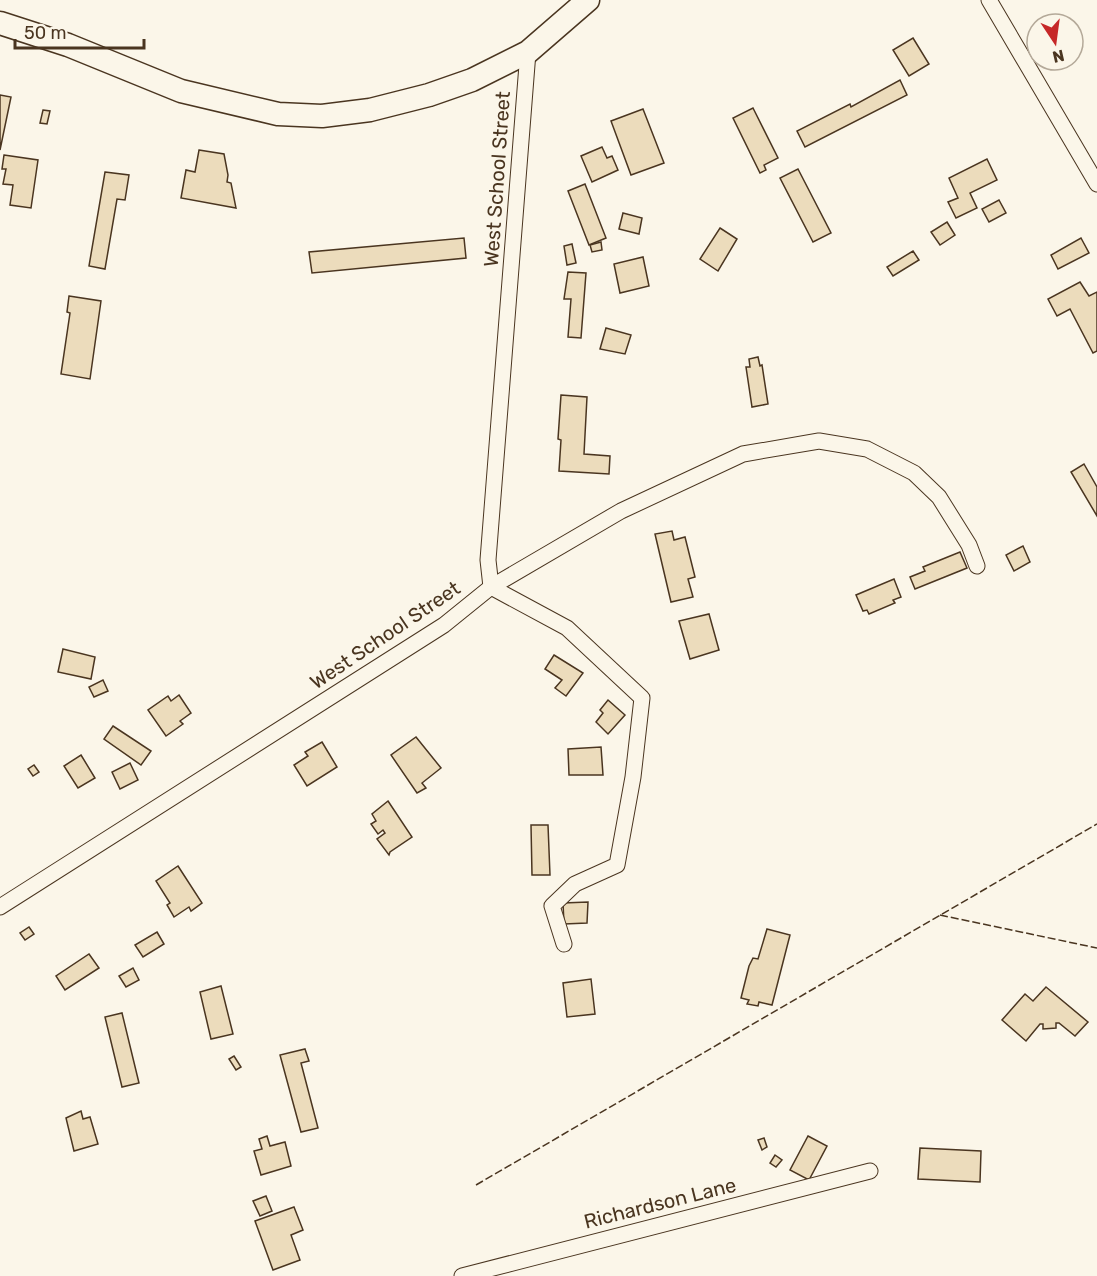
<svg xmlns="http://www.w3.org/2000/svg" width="1097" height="1276" viewBox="0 0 1097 1276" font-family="Rubik,sans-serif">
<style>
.building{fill:#ecdcbc;stroke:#4a3520;stroke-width:1.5}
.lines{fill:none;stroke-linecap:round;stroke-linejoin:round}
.minor-casing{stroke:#4a3520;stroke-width:17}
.secondary-casing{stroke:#4a3520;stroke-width:25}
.minor{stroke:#fbf6e9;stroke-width:15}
.secondary{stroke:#fbf6e9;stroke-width:22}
.fence{stroke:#4a3520;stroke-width:1.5;stroke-dasharray:8 3;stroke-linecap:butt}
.labels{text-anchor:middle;stroke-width:4.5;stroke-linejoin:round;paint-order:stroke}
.street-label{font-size:20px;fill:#4a3520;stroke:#fbf6e9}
</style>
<rect width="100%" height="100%" fill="#fbf6e9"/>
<g class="building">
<path d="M913 38 929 64 909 76 893 50Z"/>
<path d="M900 80 907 95 805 147 797 131 850 104 851 107Z"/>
<path d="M0 95 11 97 0 150Z"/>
<path d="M753 108 778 158 764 165 766 170 760 173 733 118Z"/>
<path d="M643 109 664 163 631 175 611 121Z"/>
<path d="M43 110 50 111 47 124 40 123Z"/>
<path d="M602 147 607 158 612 156 618 170 592 182 581 156Z"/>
<path d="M199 150 224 154 228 175 227 182 231 183 236 208 181 198 186 170 195 172Z"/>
<path d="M4 155 38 160 31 208 10 205 13 185 3 184 6 169H2Z"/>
<path d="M987 159 997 180 970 193 977 208 956 218 948 202 958 198 949 178Z"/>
<path d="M798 169 831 233 813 242 780 178Z"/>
<path d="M105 172 129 175 125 200 117 199 105 269 89 266Z"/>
<path d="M585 184 606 238 589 245 568 191Z"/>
<path d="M999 200 1006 213 989 222 982 209Z"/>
<path d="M623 213 642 218 639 234 619 229Z"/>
<path d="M947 222 955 235 940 245 931 232Z"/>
<path d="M720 228 737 239 718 271 700 259Z"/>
<path d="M464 238 466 258 312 273 309 252Z"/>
<path d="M1081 238 1089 253 1058 269 1051 255Z"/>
<path d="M601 242 602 250 592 252 590 245Z"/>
<path d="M572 244 576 263 567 265 564 246Z"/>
<path d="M913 251 919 260 893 276 887 267Z"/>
<path d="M643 257 649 286 620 293 614 264Z"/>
<path d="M568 272 586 273 581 338 568 337 571 299H564Z"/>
<path d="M1080 282 1089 296 1097 292V351L1093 353 1070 309 1057 316 1048 299Z"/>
<path d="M69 296 101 301 90 379 61 374 70 313 67 312Z"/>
<path d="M606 328 631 335 625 354 600 349Z"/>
<path d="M758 357 760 366 762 365 768 404 752 407 746 367H750L749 359Z"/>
<path d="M561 395 587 397 584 454 610 456 609 474 559 471 561 440 558 439Z"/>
<path d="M1084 464 1097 487V516L1071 472Z"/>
<path d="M672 531 674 540 685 537 695 577 688 579 693 597 671 602 655 534Z"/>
<path d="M1023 546 1030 562 1014 571 1006 555Z"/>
<path d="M960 552 967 568 915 589 910 577 925 571 923 567Z"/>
<path d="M894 579 901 597 893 600 895 603 869 614 867 610 863 611 856 595Z"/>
<path d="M709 614 719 650 690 659 679 621Z"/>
<path d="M63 649 95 657 91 679 58 672Z"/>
<path d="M554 655 583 673 566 696 555 688 562 680 545 669Z"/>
<path d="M103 680 108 691 94 697 89 687Z"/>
<path d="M179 695 191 713 180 721 183 724 166 736 148 710 168 696 171 701Z"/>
<path d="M608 700 625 715 608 734 596 722 603 713 600 710Z"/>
<path d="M113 726 151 751 141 765 104 739Z"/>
<path d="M416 737 441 768 422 783 426 788 417 793 391 755Z"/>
<path d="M322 742 337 767 307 786 294 765 308 756 305 752Z"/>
<path d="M601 747 603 775H569L568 749Z"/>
<path d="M81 755 95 778 78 788 64 766Z"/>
<path d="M130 763 138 780 120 789 112 772Z"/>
<path d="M34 765 39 772 33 776 28 769Z"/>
<path d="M388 801 412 837 390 852 389 855 377 839 385 833 383 830 378 834 371 824 376 821 372 814Z"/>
<path d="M531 825H548L550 875H532Z"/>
<path d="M178 866 202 903 191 911 189 907 174 917 167 905 170 903 156 881Z"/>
<path d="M588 902 587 923 564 924 563 903Z"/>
<path d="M29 927 34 934 25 940 20 933Z"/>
<path d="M767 929 790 935 772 1005 759 1002 758 1006 747 1004 749 1000 741 998 749 966 753 958 758 959Z"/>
<path d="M157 932 164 944 143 957 135 945Z"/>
<path d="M89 954 99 968 65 990 56 976Z"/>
<path d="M133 968 139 980 126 987 119 976Z"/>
<path d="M591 979 595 1014 567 1017 563 983Z"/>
<path d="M221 986 233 1034 211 1039 200 992Z"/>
<path d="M1046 987 1088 1022 1075 1036 1059 1023H1056V1028L1043 1029V1024H1040L1026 1041 1002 1020 1025 994 1033 1001Z"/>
<path d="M122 1013 139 1083 122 1087 105 1017Z"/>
<path d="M305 1049 309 1061 301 1063 318 1128 301 1132 280 1055Z"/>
<path d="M234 1056 241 1067 236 1070 229 1059Z"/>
<path d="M81 1111 83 1119 90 1117 98 1144 74 1151 66 1118Z"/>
<path d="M267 1136 270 1146 285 1142 291 1166 261 1175 254 1151 262 1149 259 1139Z"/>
<path d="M808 1136 827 1146 809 1180 790 1170Z"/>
<path d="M764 1138 767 1147 762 1150 758 1140Z"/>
<path d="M920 1148 981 1151 980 1182 918 1179Z"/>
<path d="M775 1155 782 1160 776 1167 770 1163Z"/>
<path d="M266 1196 272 1211 260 1216 253 1201Z"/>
<path d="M294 1207 303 1230 291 1235 300 1260 273 1270 255 1221Z"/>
</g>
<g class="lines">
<g class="minor-casing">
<g id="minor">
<path d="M989 0 1097 184"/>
<path d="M491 587 488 560 528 52"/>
<path d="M491 587 567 628 642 698 633 777 617 865 575 884 552 906 564 944"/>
<path d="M0 907 444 625 491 587 621 511 743 454 819 441 867 449 914 473 939 497 969 545 977 566"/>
<path d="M462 1276 870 1171"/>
</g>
</g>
<g class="secondary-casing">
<path id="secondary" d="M0 23 68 45 181 91 278 114 322 116 370 110 429 95 472 80 528 52 588 0"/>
</g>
<use href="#minor" class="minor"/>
<use href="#secondary" class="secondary"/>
<g class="fence">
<path d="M940 915 1097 948"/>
<path d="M476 1185 1097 824"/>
</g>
</g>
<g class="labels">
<g class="street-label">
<text transform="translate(497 179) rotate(-86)" y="7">West School Street</text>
<text transform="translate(385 635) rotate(-34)" y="7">West School Street</text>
<text transform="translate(660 1203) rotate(-14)" y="7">Richardson Lane</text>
</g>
</g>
<g transform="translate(1055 42) rotate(167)"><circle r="28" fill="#fbf6e9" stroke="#b4a999" stroke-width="1.5"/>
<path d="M0-4.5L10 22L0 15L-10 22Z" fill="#c62828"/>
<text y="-9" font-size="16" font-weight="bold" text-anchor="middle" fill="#4a3520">N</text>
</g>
<path d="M15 39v9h129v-9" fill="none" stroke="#4a3520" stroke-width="3"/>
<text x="24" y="39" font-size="18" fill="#4a3520" stroke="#fbf6e9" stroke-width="4.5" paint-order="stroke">50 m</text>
</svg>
